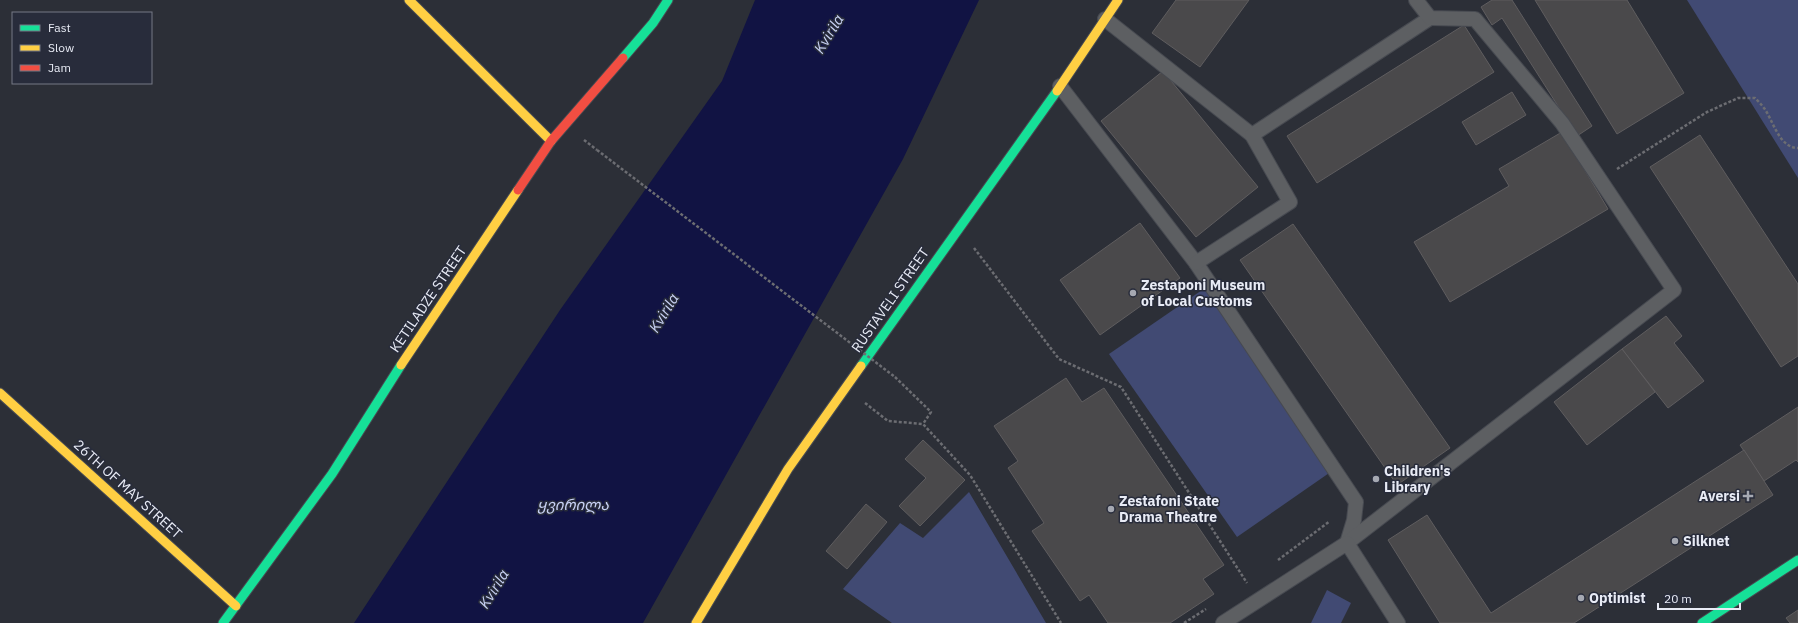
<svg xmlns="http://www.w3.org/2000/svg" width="1798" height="623" viewBox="0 0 1798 623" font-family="'IBM Plex Sans','Noto Sans Georgian',sans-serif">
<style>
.green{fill:#414a73}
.water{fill:#111343}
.building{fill:#4a494b;stroke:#5f5d5f}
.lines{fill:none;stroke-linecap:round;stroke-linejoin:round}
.lane-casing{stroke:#474a51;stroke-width:16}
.fast-casing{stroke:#474a51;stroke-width:11}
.slow-casing{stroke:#474a51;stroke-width:11}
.jam-casing{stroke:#474a51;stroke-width:11}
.path{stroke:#6c6d72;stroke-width:2.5;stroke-dasharray:3 2;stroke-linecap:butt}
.lane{stroke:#5d5f62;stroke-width:14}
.fast{stroke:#16e098;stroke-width:9}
.slow{stroke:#ffcf43;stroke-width:9}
.jam{stroke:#f24e42;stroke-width:9}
.path-bridge{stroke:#6c6d72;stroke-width:2.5;stroke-dasharray:3 2;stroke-linecap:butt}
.poi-dot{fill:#a6a9b2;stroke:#282c3b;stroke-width:1.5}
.labels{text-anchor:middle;stroke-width:3;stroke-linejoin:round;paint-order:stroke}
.poi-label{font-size:14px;font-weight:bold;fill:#e8ebf5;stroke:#282c3b;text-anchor:start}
.street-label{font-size:14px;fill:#e8ebf5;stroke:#282c3b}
.water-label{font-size:15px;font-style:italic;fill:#c9d2f5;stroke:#282c3b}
</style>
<rect width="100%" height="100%" fill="#2c2f37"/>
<g class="green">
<path d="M1687 0H1798V178Z"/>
<path d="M1205 288 1332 471 1237 537 1109 354Z"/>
<path d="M969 492 1046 623H892L843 589 900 523 923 538Z"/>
<path d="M1327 590 1351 603 1341 623H1311Z"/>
</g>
<path class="water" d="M755 0H979L903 159 643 623H354L560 310 722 81Z"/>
<g class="building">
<path d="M1176 0H1249L1200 67 1152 33Z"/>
<path d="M1492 0H1512L1592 126 1577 136 1502 18 1492 25 1481 7Z"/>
<path d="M1535 0H1627L1684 93 1617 134Z"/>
<path d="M1464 25 1494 72 1317 183 1287 136Z"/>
<path d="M1163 71 1258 187 1196 237 1101 121Z"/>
<path d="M1512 92 1526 115 1476 145 1462 122Z"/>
<path d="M1562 132 1608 209 1450 302 1414 242 1509 186 1499 169Z"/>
<path d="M1700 135 1798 284V356L1781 367 1650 167Z"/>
<path d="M1140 223 1180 278 1100 335 1060 280Z"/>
<path d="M1293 224 1450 448 1397 485 1240 260Z"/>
<path d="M1666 316 1682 336 1674 343 1704 381 1668 408 1622 349Z"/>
<path d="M1622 349 1655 392 1587 445 1554 402Z"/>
<path d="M1066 378 1082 402 1104 388 1224 565 1203 579 1214 594 1170 623H1108L1089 595 1080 601 1032 531 1044 523 1008 468 1018 461 994 426Z"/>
<path d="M1798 407V462L1796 460 1764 481 1740 445Z"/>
<path d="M923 440 965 480 920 526 899 506 926 478 905 459Z"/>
<path d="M1744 450 1773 495 1574 623H1440L1388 540 1427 515 1491 613Z"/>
<path d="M866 504 887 522 847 569 826 551Z"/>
<path d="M1798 610V623H1790L1786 618Z"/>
</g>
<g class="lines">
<g class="lane-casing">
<g id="lane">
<path d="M1105 19 1252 135"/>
<path d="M1060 86 1196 263 1356 502 1354 520 1347 543"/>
<path d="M1196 263 1290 202 1252 135 1430 18"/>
<path d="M1347 543 1674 290 1562 123 1475 19 1430 18 1416 0"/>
<path d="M1223 623 1347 543 1398 623"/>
</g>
</g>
<g class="fast-casing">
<g id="fast">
<path d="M623 58 653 23 668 0"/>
<path d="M861 366 1057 91"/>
<path d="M223 623 332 474 401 365"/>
<path d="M1702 623 1798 560"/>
</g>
</g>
<g class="slow-casing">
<g id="slow">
<path d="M409 0 551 141"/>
<path d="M1057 91 1118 0"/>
<path d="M401 365 518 190"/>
<path d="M0 393 236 606"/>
<path d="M696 623 788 469 861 366"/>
</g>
</g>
<g class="jam-casing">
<path id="jam" d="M518 190 551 141 623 58"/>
</g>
<g class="path">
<path d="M584 140 597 150"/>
<path d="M1617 169 1707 112 1738 98H1755C1758 101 1761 104 1764 108 1773 120 1779 148 1798 148"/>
<path d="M974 248 1059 359 1121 387 1247 583"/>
<path d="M895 377 931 412 923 424"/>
<path d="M865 403 888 421 923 424 970 475 1061 623"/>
<path d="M1278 560 1330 521"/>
<path d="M1184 623 1206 609"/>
</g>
<use href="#lane" class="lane"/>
<use href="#fast" class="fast"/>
<use href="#slow" class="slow"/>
<use href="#jam" class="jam"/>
<path class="path-bridge" d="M597 150 895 377"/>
</g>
<g class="poi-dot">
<circle cx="1133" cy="293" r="4"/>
<circle cx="1376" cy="479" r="4"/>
<path d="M1746 490h4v4h4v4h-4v4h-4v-4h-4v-4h4z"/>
<circle cx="1111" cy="509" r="4"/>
<circle cx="1675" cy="541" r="4"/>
<circle cx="1581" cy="598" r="4"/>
</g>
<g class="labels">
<g class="poi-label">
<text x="1141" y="290">Zestaponi Museum<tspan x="1141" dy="16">of Local Customs</tspan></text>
<text x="1384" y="476">Children's<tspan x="1384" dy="16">Library</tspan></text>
<text x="1740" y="501" text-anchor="end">Aversi</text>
<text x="1119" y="506">Zestafoni State<tspan x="1119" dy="16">Drama Theatre</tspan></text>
<text x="1683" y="546">Silknet</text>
<text x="1589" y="603">Optimist</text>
</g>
<g class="street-label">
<text transform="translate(428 299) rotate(-56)" y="5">KETILADZE STREET</text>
<text transform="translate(890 300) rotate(-55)" y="5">RUSTAVELI STREET</text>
<text transform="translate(128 489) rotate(42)" y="5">26TH OF MAY STREET</text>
</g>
<g class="water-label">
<text transform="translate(829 34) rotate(-59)" y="5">Kvirila</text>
<text transform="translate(664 313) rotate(-59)" y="5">Kvirila</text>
<text x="573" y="510">ყვირილა</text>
<text transform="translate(494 589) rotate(-58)" y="5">Kvirila</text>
</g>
</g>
<rect x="12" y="12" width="140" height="72" fill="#282c3b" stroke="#757885"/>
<rect x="20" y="25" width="20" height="6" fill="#16e098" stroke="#757885"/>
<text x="48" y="32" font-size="12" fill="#e8ebf5">Fast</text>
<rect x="20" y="45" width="20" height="6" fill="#ffcf43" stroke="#757885"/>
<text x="48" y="52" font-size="12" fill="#e8ebf5">Slow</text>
<rect x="20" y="65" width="20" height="6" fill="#f24e42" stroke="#757885"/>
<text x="48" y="72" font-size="12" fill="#e8ebf5">Jam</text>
<path d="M1658 603v6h82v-6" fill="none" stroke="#e8ebf5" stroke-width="2"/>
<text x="1664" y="603" font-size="12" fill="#e8ebf5" stroke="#282c3b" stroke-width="3" paint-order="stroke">20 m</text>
</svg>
